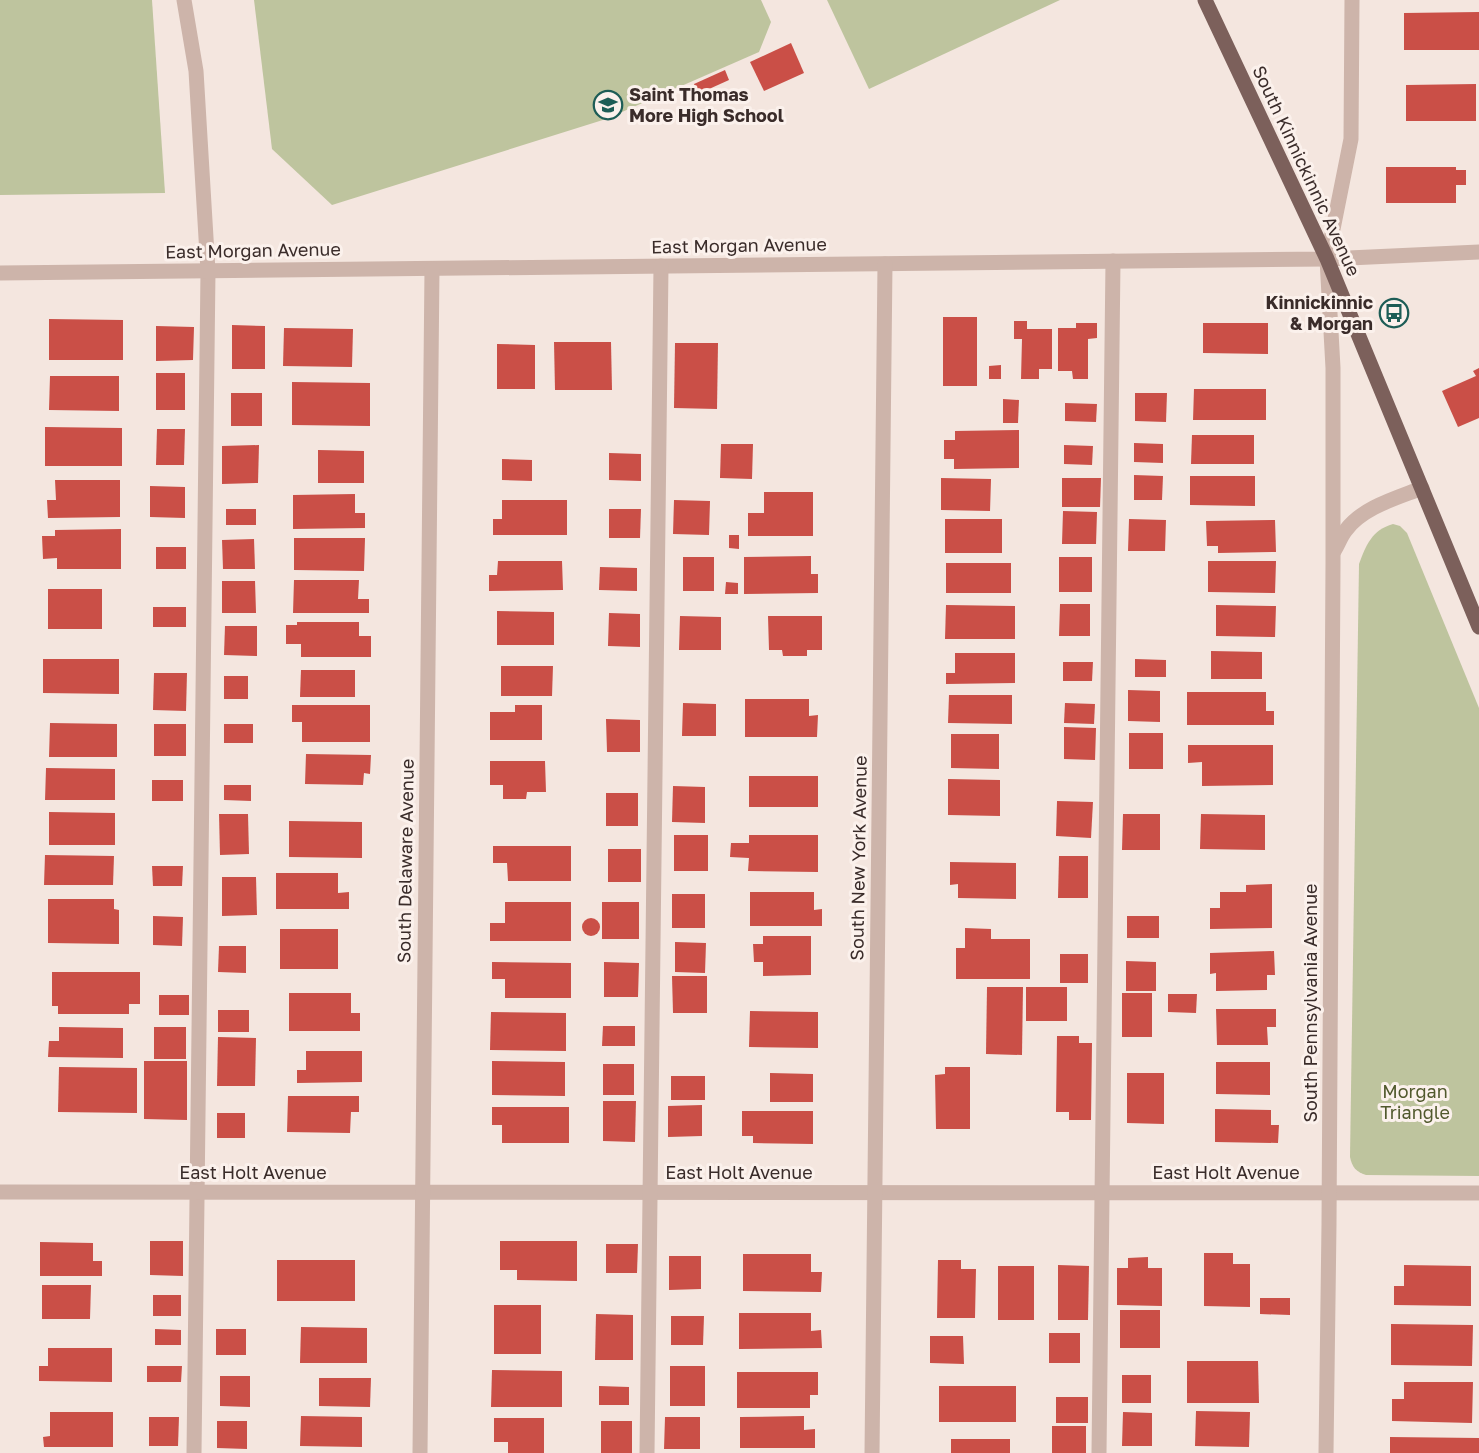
<svg xmlns="http://www.w3.org/2000/svg" width="1479" height="1453" viewBox="0 0 1479 1453" font-family="'Golos Text',sans-serif">
<style>
.green{fill:#bec49e}
.building{fill:#ca4f47}
.lines{fill:none;stroke-linecap:round;stroke-linejoin:round}
.minor{stroke:#cdb4aa;stroke-width:15}
.major{stroke:#7c605b;stroke-width:15}
.labels{text-anchor:middle;stroke-width:6;stroke-linejoin:round;paint-order:stroke}
.poi-label{font-size:18px;font-weight:bold;fill:#3a2c2a;stroke:#fbf1ec;text-anchor:start}
.street-label{font-size:18px;fill:#3a2c2a;stroke:#fbf1ec}
.park-label{font-size:18px;fill:#51592d;stroke:#fbf1ec}
</style>
<rect width="100%" height="100%" fill="#f4e6df"/>
<g class="green">
<path d="M0 0H152L165 193 0 195Z"/>
<path d="M254 0H761L771 22 759 52 606 119 332 205 272 149Z"/>
<path d="M827 0H1060L869 89Z"/>
<path d="M1393 524 1400 526 1407 533 1479 708V1176L1366 1175C1356 1172 1352 1167 1350 1157L1359 564C1366 545 1372 530 1393 524Z"/>
</g>
<g class="building">
<path d="M1479 12V50H1404V13Z"/>
<path d="M791 43 804 73 764 91 750 62Z"/>
<path d="M725 70 729 80 698 94 694 84Z"/>
<path d="M1476 84V121H1406V85Z"/>
<path d="M1386 167H1456V170H1466V185H1456V203H1386Z"/>
<rect x="943" y="317" width="34" height="69"/>
<path d="M49 319 123 320V360H49Z"/>
<path d="M1014 321H1027V329H1052V369H1039V379H1021L1022 339H1014Z"/>
<path d="M1076 323H1097V338L1088 339V379H1073L1072 371H1058V328H1076Z"/>
<path d="M1203 323H1268V354L1203 353Z"/>
<path d="M232 325 265 326V369H232Z"/>
<path d="M156 326 194 327 193 360 156 361Z"/>
<path d="M284 328 353 329 352 367 283 366Z"/>
<path d="M554 342H611L612 390H555Z"/>
<path d="M675 343H718L717 409 674 408Z"/>
<path d="M497 344 535 345V389H497Z"/>
<path d="M1001 365V379H989V366Z"/>
<path d="M1479 368V418L1458 427 1442 391 1476 376 1473 371Z"/>
<rect x="156" y="373" width="29" height="37"/>
<path d="M50 376H119V411L49 410Z"/>
<path d="M292 382 370 383V426L292 425Z"/>
<path d="M1194 389H1266V420H1193Z"/>
<rect x="231" y="393" width="31" height="33"/>
<path d="M1135 393H1167L1166 422 1135 421Z"/>
<path d="M1003 399 1019 400 1018 423H1003Z"/>
<path d="M1065 403 1097 404 1096 422 1065 421Z"/>
<path d="M45 427 122 428V466H45Z"/>
<path d="M157 429H185L184 465H156Z"/>
<path d="M1019 430V468L954 469V459H944V440H955V431Z"/>
<path d="M1192 435H1254V464H1191Z"/>
<path d="M1134 443 1163 444V463L1134 462Z"/>
<path d="M721 444H753L752 479 720 478Z"/>
<path d="M259 445 258 483 222 484V446Z"/>
<path d="M1064 445 1093 446 1092 465 1064 464Z"/>
<path d="M318 450 364 451V483H318Z"/>
<path d="M609 453 641 454V481L609 480Z"/>
<path d="M502 459 532 460V481L502 480Z"/>
<path d="M1134 475 1163 476 1162 500H1134Z"/>
<path d="M1190 476H1255V506L1190 505Z"/>
<path d="M941 478 991 479 990 511 941 510Z"/>
<path d="M1062 478H1101L1100 507H1062Z"/>
<path d="M55 480H120V517L48 518 47 500H56Z"/>
<path d="M150 486 185 487V518L150 517Z"/>
<path d="M764 492H813V536H748V513H764Z"/>
<path d="M355 494V513H365V528L293 529V495Z"/>
<path d="M502 500H567V535H493V519H502Z"/>
<path d="M674 500 710 501 709 535 673 534Z"/>
<rect x="226" y="509" width="30" height="16"/>
<path d="M609 509H641L640 538H609Z"/>
<path d="M1063 511 1097 512 1096 544H1062Z"/>
<rect x="945" y="519" width="57" height="34"/>
<path d="M1129 519 1166 520 1165 551H1128Z"/>
<path d="M1275 520 1276 552 1218 553V546H1207L1206 521Z"/>
<path d="M121 529V569H57V558L43 559 42 536H55V530Z"/>
<path d="M729 535H739V549L729 548Z"/>
<path d="M294 538H365L364 571 294 570Z"/>
<path d="M254 539 255 569H223L222 540Z"/>
<rect x="156" y="547" width="30" height="22"/>
<path d="M811 556V574H818V593L744 594V557Z"/>
<rect x="683" y="557" width="31" height="34"/>
<rect x="1059" y="557" width="33" height="35"/>
<path d="M498 561H562L563 590 489 591V575H497Z"/>
<path d="M1208 561H1276L1275 593 1208 592Z"/>
<rect x="946" y="563" width="65" height="30"/>
<path d="M600 567 637 568V591L599 590Z"/>
<path d="M294 580H359L358 599H369V613H293Z"/>
<path d="M222 581H255L256 613H222Z"/>
<path d="M726 582 738 583V594H725Z"/>
<rect x="48" y="589" width="54" height="40"/>
<path d="M1060 604H1090V636H1059Z"/>
<path d="M946 605 1015 606V639H945Z"/>
<path d="M1216 605 1276 606 1275 637 1216 636Z"/>
<rect x="153" y="607" width="33" height="20"/>
<path d="M497 611 554 612V645H497Z"/>
<path d="M609 613 640 614V647L608 646Z"/>
<path d="M680 616 721 617V650H679Z"/>
<path d="M768 616H822V650H807V656H783L782 650H769Z"/>
<path d="M297 622H359V636H371V657H301V644H286V625H297Z"/>
<path d="M225 626H257V656L224 655Z"/>
<path d="M1211 651 1262 652V679H1211Z"/>
<path d="M955 653H1015V683L946 684V673H955Z"/>
<path d="M43 659H119V694L43 693Z"/>
<path d="M1135 659 1166 660V677H1135Z"/>
<path d="M1063 662H1093L1092 681H1063Z"/>
<path d="M501 666H553L552 696H501Z"/>
<path d="M301 670H355V697H300Z"/>
<path d="M154 673H187L186 711 153 710Z"/>
<rect x="224" y="676" width="24" height="23"/>
<path d="M1128 690 1160 691V722L1128 721Z"/>
<path d="M1187 692H1266V711H1274V725H1187Z"/>
<path d="M949 695H1012V724L948 723Z"/>
<path d="M745 699H809V716L818 715 817 737H745Z"/>
<path d="M683 703 716 704V736H682Z"/>
<path d="M1065 703 1095 704 1094 724 1064 723Z"/>
<path d="M292 705H370V742H302V722H292Z"/>
<path d="M515 705H542V740H490V712H515Z"/>
<path d="M606 719 640 720V752H607Z"/>
<path d="M50 723 117 724V757H49Z"/>
<rect x="154" y="724" width="32" height="32"/>
<rect x="224" y="724" width="29" height="19"/>
<path d="M1064 727 1096 728 1095 760 1064 759Z"/>
<rect x="1129" y="733" width="34" height="36"/>
<path d="M951 734H999V769L951 768Z"/>
<path d="M1188 745H1273V785L1202 786V762L1188 763Z"/>
<path d="M306 754 371 755 370 774 364 773 363 785 305 784Z"/>
<path d="M490 761H545L546 792H527L526 799H503V785H490Z"/>
<path d="M46 768 115 769V800H45Z"/>
<rect x="749" y="776" width="69" height="31"/>
<path d="M948 779 1000 780V816L948 815Z"/>
<rect x="152" y="780" width="31" height="21"/>
<path d="M224 785H251V801L224 800Z"/>
<path d="M673 786 705 787V823L672 822Z"/>
<rect x="606" y="793" width="32" height="33"/>
<path d="M1057 801 1093 802 1091 838 1056 836Z"/>
<path d="M49 812 115 813V845H49Z"/>
<path d="M219 814H248L249 854 220 855Z"/>
<path d="M1123 814H1160V850H1122Z"/>
<path d="M1201 814 1265 815V850L1200 849Z"/>
<path d="M289 821 362 822V858L289 857Z"/>
<rect x="674" y="835" width="34" height="36"/>
<path d="M749 835H818V872L748 871 749 858 730 857 731 843H749Z"/>
<path d="M493 846H571V881H508L507 863H493Z"/>
<rect x="608" y="849" width="33" height="33"/>
<path d="M45 855 114 856 113 885H44Z"/>
<path d="M1059 856H1088V898H1058Z"/>
<path d="M950 862 1016 863V899L958 898V884L950 885Z"/>
<path d="M152 866H183L182 886H153Z"/>
<path d="M276 873H338V893L349 892V909H276Z"/>
<path d="M222 877H256L257 915 222 916Z"/>
<path d="M1272 884V928L1210 929V908H1220V892H1246V885Z"/>
<path d="M750 892H814V910L822 909V926H750Z"/>
<rect x="672" y="894" width="33" height="34"/>
<path d="M48 899H114V909L119 910V944L48 943Z"/>
<path d="M505 902H571V941H490V923H505Z"/>
<rect x="602" y="902" width="37" height="37"/>
<path d="M153 916 183 917 182 946 153 945Z"/>
<rect x="1127" y="916" width="32" height="22"/>
<circle cx="591" cy="927" r="9"/>
<path d="M965 928 991 929V939H1030V979H956V948H965Z"/>
<rect x="280" y="929" width="58" height="40"/>
<path d="M763 936H811V975L763 976V962H754L753 944H763Z"/>
<path d="M675 942 706 943 705 973 675 972Z"/>
<path d="M219 946H246V973L218 972Z"/>
<path d="M1274 951 1275 975H1267V990L1216 991V973L1210 974V953Z"/>
<rect x="1060" y="954" width="28" height="29"/>
<path d="M1126 961 1156 962V991H1126Z"/>
<path d="M492 962 571 963V998H505V979H492Z"/>
<path d="M604 962 639 963 638 997H604Z"/>
<path d="M52 972H140V1004H129V1014H58V1006H52Z"/>
<path d="M672 976H707V1013H673Z"/>
<path d="M987 987H1023L1022 1055 986 1054Z"/>
<rect x="1026" y="987" width="41" height="34"/>
<path d="M289 993H351V1013H360V1031H289Z"/>
<rect x="1122" y="993" width="30" height="44"/>
<path d="M1168 994H1197L1196 1013 1168 1012Z"/>
<rect x="159" y="995" width="30" height="20"/>
<path d="M1216 1009H1276V1027H1267L1268 1045H1217Z"/>
<rect x="218" y="1010" width="31" height="22"/>
<path d="M750 1011 818 1012V1048L749 1047Z"/>
<path d="M491 1012 566 1013V1051L490 1050Z"/>
<path d="M603 1026H635V1046H602Z"/>
<path d="M59 1027 123 1028V1058L48 1057 49 1041H59Z"/>
<rect x="154" y="1027" width="32" height="32"/>
<path d="M1057 1036H1079V1043H1092L1091 1120H1069V1112H1056Z"/>
<path d="M218 1037 256 1038 255 1086H217Z"/>
<path d="M306 1051H362V1082L297 1083V1070H306Z"/>
<path d="M144 1061H187V1120L144 1119Z"/>
<path d="M492 1061 565 1062V1096L492 1095Z"/>
<path d="M1216 1062H1270V1095L1216 1094Z"/>
<rect x="603" y="1064" width="31" height="31"/>
<path d="M59 1067 137 1068V1113L58 1112Z"/>
<path d="M945 1067H970V1129H936L935 1075 945 1074Z"/>
<path d="M770 1073 813 1074V1102H770Z"/>
<path d="M1127 1073H1164V1124L1127 1123Z"/>
<rect x="671" y="1076" width="34" height="24"/>
<path d="M288 1096H359V1112H351L350 1133 287 1132Z"/>
<path d="M603 1101H636L635 1142 603 1141Z"/>
<path d="M702 1105V1136L668 1137V1106Z"/>
<path d="M492 1107H569V1143H502V1125H492Z"/>
<path d="M1215 1109 1271 1110V1125H1279L1278 1143 1215 1142Z"/>
<path d="M742 1111H813V1144L753 1143V1136H742Z"/>
<rect x="217" y="1113" width="28" height="25"/>
<path d="M150 1241H183V1276L150 1275Z"/>
<path d="M500 1241H577V1281L517 1280V1270H500Z"/>
<path d="M40 1242 93 1243V1261H102V1276H40Z"/>
<path d="M606 1244H638L637 1273H606Z"/>
<path d="M1204 1253H1233V1264H1250V1307L1204 1306Z"/>
<path d="M743 1254H811V1272H822L821 1292 743 1291Z"/>
<path d="M669 1256H701V1289L669 1290Z"/>
<path d="M1148 1257V1268H1162V1306L1117 1305V1268H1128V1258Z"/>
<rect x="277" y="1260" width="78" height="41"/>
<path d="M938 1260H961V1269H976L975 1318H937Z"/>
<path d="M1058 1265 1089 1266 1088 1320H1058Z"/>
<path d="M1404 1265 1471 1266V1306L1394 1305V1286H1404Z"/>
<rect x="998" y="1266" width="36" height="54"/>
<path d="M42 1285H91L90 1319H42Z"/>
<rect x="153" y="1295" width="28" height="21"/>
<path d="M1260 1298H1290V1315L1260 1314Z"/>
<rect x="494" y="1305" width="47" height="49"/>
<rect x="1120" y="1310" width="40" height="38"/>
<path d="M739 1313H811V1331L821 1330 822 1348 739 1349Z"/>
<path d="M596 1314 633 1315V1360H595Z"/>
<path d="M671 1316H704L703 1345H671Z"/>
<path d="M1391 1324 1473 1325 1472 1366 1391 1365Z"/>
<path d="M301 1327 367 1328V1363H300Z"/>
<path d="M155 1329 181 1330V1345H155Z"/>
<rect x="216" y="1329" width="30" height="26"/>
<rect x="1049" y="1333" width="31" height="30"/>
<path d="M930 1336H963L964 1364 930 1363Z"/>
<path d="M48 1348H112V1382L39 1381V1366H48Z"/>
<path d="M1187 1361H1258L1259 1403H1187Z"/>
<path d="M147 1366H182L181 1382H147Z"/>
<rect x="670" y="1366" width="35" height="40"/>
<path d="M492 1370 562 1371V1407H491Z"/>
<path d="M737 1372H818V1395H810V1408H737Z"/>
<rect x="1122" y="1375" width="29" height="28"/>
<path d="M220 1376H250V1407L220 1406Z"/>
<path d="M319 1378H371L370 1407 319 1406Z"/>
<path d="M1404 1382H1473L1472 1423 1392 1421V1399H1404Z"/>
<path d="M599 1386 629 1387V1405H599Z"/>
<rect x="939" y="1386" width="77" height="36"/>
<rect x="1056" y="1397" width="32" height="26"/>
<path d="M1196 1411 1250 1412 1249 1447 1195 1446Z"/>
<path d="M50 1412H113V1447H44L43 1437 50 1436Z"/>
<path d="M1123 1412 1152 1413V1446H1122Z"/>
<path d="M301 1416 362 1417V1447L300 1446Z"/>
<path d="M804 1416V1430L815 1429V1448H740V1417Z"/>
<path d="M149 1417H179L178 1446H149Z"/>
<path d="M665 1417H700V1449H664Z"/>
<path d="M494 1418H544V1453H508V1442H494Z"/>
<path d="M217 1421H247V1449L217 1448Z"/>
<rect x="601" y="1421" width="31" height="32"/>
<rect x="1052" y="1426" width="34" height="27"/>
<path d="M1390 1437 1479 1438V1453H1390Z"/>
<rect x="951" y="1439" width="59" height="14"/>
</g>
<g class="lines">
<g class="minor">
<path d="M184 0 196 71 208 271 194 1453"/>
<path d="M0 273 1327 259 1479 252"/>
<path d="M1334 551C1338 545 1341 536 1346 530 1363 507 1397 498 1422 488"/>
<path d="M0 1192 1479 1193"/>
<path d="M420 1453 432 269"/>
<path d="M647 1453 661 266"/>
<path d="M872 1453 885 264"/>
<path d="M1099 1453 1113 261"/>
<path d="M1326 1453 1329 1224 1333 563V368L1327 259 1351 139 1352 0"/>
</g>
<path class="major" d="M1205 0 1327 259 1479 627"/>
</g>
<defs>
<g id="school-ring" transform="scale(1.5)"><circle r="9.5" fill="#fbf1ec" stroke="#1d5d56" stroke-width="1.5"/><path d="M0-5L7-2L0 1L-7-2ZM-4 1L0 2.5L4 1V4Q0 6-4 4Z" fill="#1d5d56"/></g>
<g id="bus-ring" transform="scale(1.5)"><circle r="9.5" fill="#fbf1ec" stroke="#1d5d56" stroke-width="1.5"/><path d="M-5-6H5V4H4V6H2V4H-2V6H-4V4H-5ZM-3.5-4V0h7V-4ZM-3.5 1.2v1.5H-2V1.2ZM2 1.2v1.5H3.5V1.2Z" fill="#1d5d56"/></g>
</defs>
<g fill-rule="evenodd">
<use href="#school-ring" x="608" y="105"/>
<use href="#bus-ring" x="1394" y="313"/>
</g>
<g class="labels">
<g class="poi-label">
<text x="629" y="101">Saint Thomas<tspan x="629" dy="21">More High School</tspan></text>
<text x="1373" y="309" text-anchor="end">Kinnickinnic<tspan x="1373" dy="21">&amp; Morgan</tspan></text>
</g>
<g class="street-label">
<text transform="translate(1306 171) rotate(65)" y="6">South Kinnickinnic Avenue</text>
<text transform="translate(739 246) rotate(-1)" y="6">East Morgan Avenue</text>
<text transform="translate(253 251) rotate(-1)" y="6">East Morgan Avenue</text>
<text transform="translate(859 858) rotate(-89)" y="6">South New York Avenue</text>
<text transform="translate(406 861) rotate(-89)" y="6">South Delaware Avenue</text>
<text transform="translate(1311 1003) rotate(-90)" y="6">South Pennsylvania Avenue</text>
<text x="253" y="1179">East Holt Avenue</text>
<text x="739" y="1179">East Holt Avenue</text>
<text x="1226" y="1179">East Holt Avenue</text>
</g>
<g class="park-label">
<text x="1415" y="1098">Morgan<tspan x="1415" dy="21">Triangle</tspan></text>
</g>
</g>
</svg>
